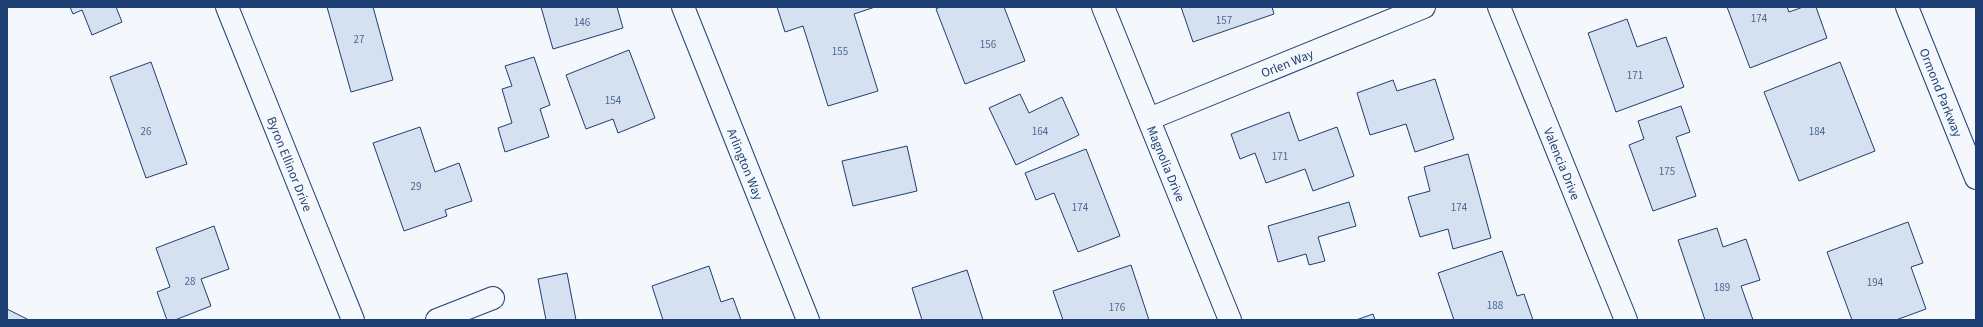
<svg xmlns="http://www.w3.org/2000/svg" width="1983" height="327" viewBox="0 0 1983 327" font-family="'Source Sans 3',sans-serif">
<style>
.building{fill:#d5e0f0;stroke:#1d3f73}
.lines{fill:none;stroke-linecap:round;stroke-linejoin:round}
.minor-casing{stroke:#1d3f73;stroke-width:24}
.minor{stroke:#f4f7fb;stroke-width:22}
.labels{text-anchor:middle;stroke-width:3;stroke-linejoin:round;paint-order:stroke}
.number-label{font-size:11px;fill:#4b6792}
.street-label{font-size:13px;fill:#1d3f73;stroke:#f4f7fb}
</style>
<rect width="100%" height="100%" fill="#f4f7fb"/>
<g class="building">
<path d="M70 7H116L122 22 92 35 82 10 73 14Z"/>
<path d="M327 7H373L393 80 351 92Z"/>
<path d="M541 7H617L623 28 553 49Z"/>
<path d="M777 7H875L854 14 878 91 828 106 803 26 785 32Z"/>
<path d="M940 7H1004L1025 61 965 84 936 9Z"/>
<path d="M1181 7H1272L1274 14 1193 42Z"/>
<path d="M1727 7H1787L1789 12 1803 7H1816L1827 38 1750 68Z"/>
<path d="M1627 19 1637 47 1666 37 1684 87 1616 112 1588 33Z"/>
<path d="M629 50 655 118 618 133 613 119 586 129 566 75Z"/>
<path d="M534 57 550 105 540 109 549 137 505 152 498 128 512 123 502 89 512 86 505 66Z"/>
<path d="M151 62 187 164 146 178 110 77Z"/>
<path d="M1840 62 1875 151 1799 181 1764 92Z"/>
<path d="M1435 79 1454 139 1415 152 1406 124 1370 135 1357 93 1393 80 1397 91Z"/>
<path d="M1020 94 1029 113 1062 97 1079 135 1016 165 989 108Z"/>
<path d="M1681 106 1690 132 1676 137 1696 196 1653 211 1629 145 1644 139 1638 121Z"/>
<path d="M1289 112 1299 141 1337 127 1354 176 1313 191 1305 169 1266 183 1255 153 1240 159 1231 134Z"/>
<path d="M420 127 435 172 459 163 472 201 445 210 447 216 404 231 373 143Z"/>
<path d="M907 146 917 191 853 206 842 161Z"/>
<path d="M1086 149 1120 236 1078 252 1054 193 1036 200 1025 173Z"/>
<path d="M1468 154 1491 238 1453 249 1448 229 1420 237 1408 197 1430 191 1424 167Z"/>
<path d="M1349 202 1356 226 1318 237 1325 261 1309 265 1306 254 1278 262 1268 226Z"/>
<path d="M1908 222 1923 263 1911 267 1926 309 1896 320H1852L1827 252Z"/>
<path d="M214 226 229 269 201 279 211 306 175 320H167L157 292 170 287 156 248Z"/>
<path d="M1717 228 1723 247 1746 239 1760 280 1741 286 1753 320H1705L1678 240Z"/>
<path d="M1502 251 1517 296 1524 294 1533 320H1454L1438 273Z"/>
<path d="M1131 265 1149 320H1063L1053 291Z"/>
<path d="M709 266 721 302 733 298 741 320H663L652 286Z"/>
<path d="M967 270 983 320H922L912 288Z"/>
<path d="M567 273 576 320H546L538 279Z"/>
<path d="M7 309 29 320H7Z"/>
<path d="M1373 314 1375 320H1356Z"/>
</g>
<g class="lines">
<g class="minor-casing">
<g id="minor">
<path id="s1" d="M227 7 353 320"/>
<path id="s2" d="M683 7 808 320"/>
<path id="s3" d="M1103 7 1230 320"/>
<path id="s4" d="M1499 7 1626 320"/>
<path id="s5" d="M1907 7 1976 178"/>
<path id="s6" d="M1149 119 1424 7"/>
<path d="M437 320 493 298"/>
</g>
</g>
<use href="#minor" class="minor"/>
</g>
<g class="labels">
<g class="number-label">
<text x="1759" y="22">174</text>
<text x="1224" y="24">157</text>
<text x="582" y="26">146</text>
<text x="359" y="43">27</text>
<text x="988" y="48">156</text>
<text x="840" y="55">155</text>
<text x="1635" y="79">171</text>
<text x="613" y="104">154</text>
<text x="146" y="135">26</text>
<text x="1040" y="135">164</text>
<text x="1817" y="135">184</text>
<text x="1280" y="160">171</text>
<text x="1667" y="175">175</text>
<text x="416" y="190">29</text>
<text x="1080" y="211">174</text>
<text x="1459" y="211">174</text>
<text x="190" y="285">28</text>
<text x="1875" y="286">194</text>
<text x="1722" y="291">189</text>
<text x="1495" y="309">188</text>
<text x="1117" y="311">176</text>
</g>
<g class="street-label">
<text dy="5" stroke="none"><textPath href="#s6" startOffset="149">Orlen Way</textPath></text>
<text dy="5" stroke="none"><textPath href="#s5" startOffset="92">Ormond Parkway</textPath></text>
<text dy="5" stroke="none"><textPath href="#s3" startOffset="169">Magnolia Drive</textPath></text>
<text dy="5" stroke="none"><textPath href="#s1" startOffset="169">Byron Ellinor Drive</textPath></text>
<text dy="5" stroke="none"><textPath href="#s2" startOffset="169">Arlington Way</textPath></text>
<text dy="5" stroke="none"><textPath href="#s4" startOffset="169">Valencia Drive</textPath></text>
</g>
</g>
<rect width="1983" height="327" fill="none" stroke="#1d3f73" stroke-width="16"/>
</svg>
